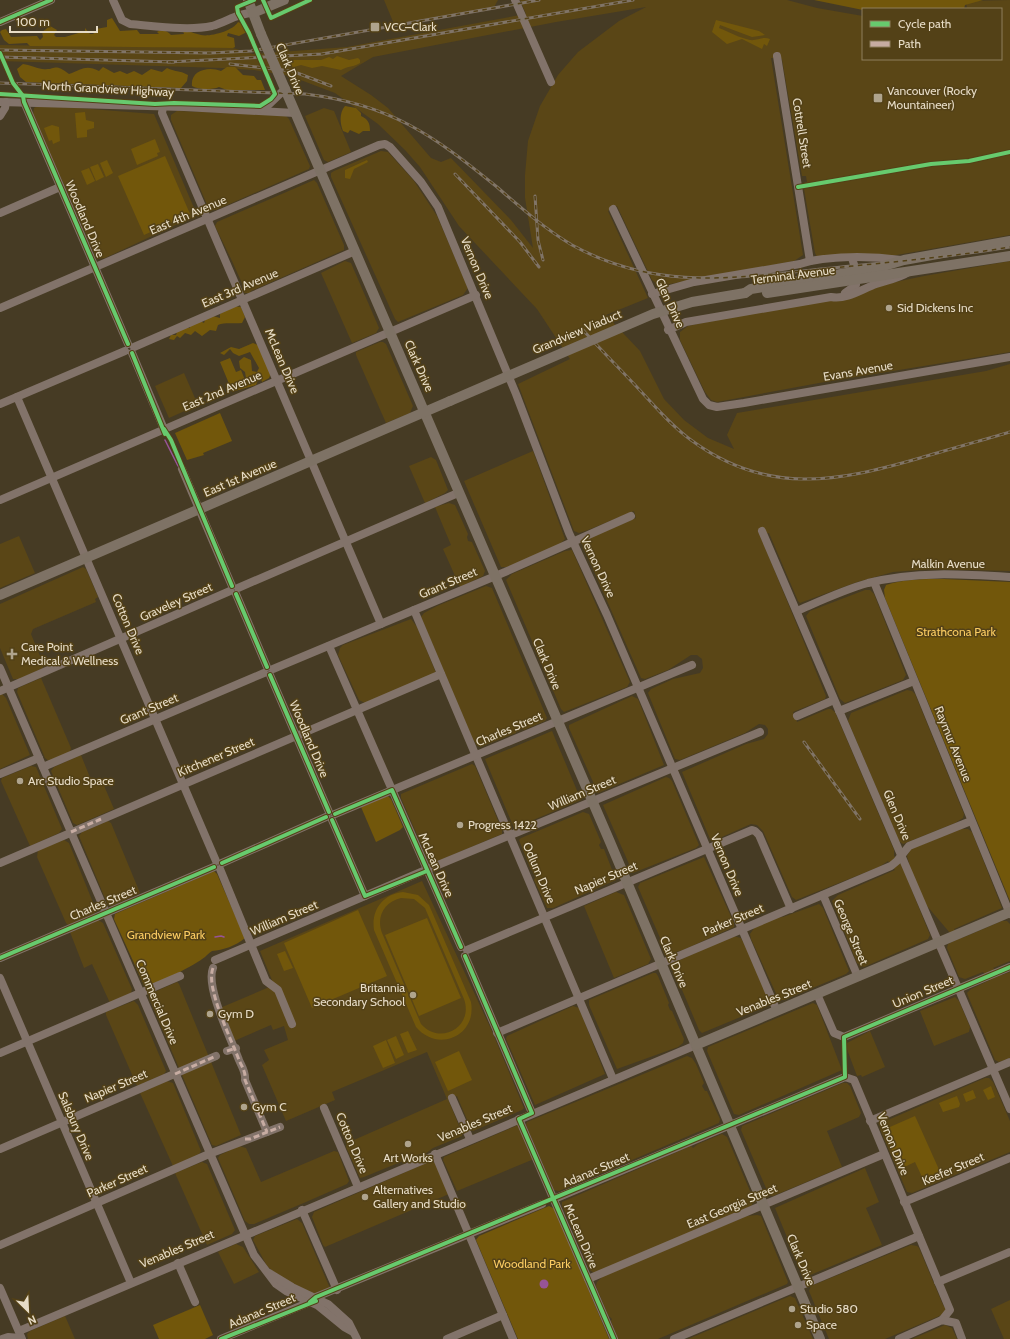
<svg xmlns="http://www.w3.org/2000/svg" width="1010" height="1339" viewBox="0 0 1010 1339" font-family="Cabin,sans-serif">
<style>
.built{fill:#5a4616;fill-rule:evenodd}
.green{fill:#72570b;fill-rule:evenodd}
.water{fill:#975497}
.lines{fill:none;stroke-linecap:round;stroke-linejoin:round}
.stream{stroke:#975497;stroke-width:1.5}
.minor{stroke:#82736a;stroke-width:8}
.major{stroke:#7e7265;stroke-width:10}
.rail-casing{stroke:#807467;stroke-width:3}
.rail{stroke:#534117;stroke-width:1.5;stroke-dasharray:4.5;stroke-linecap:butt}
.major-bridge{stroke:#7e7265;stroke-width:10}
.quiet{stroke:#c7aca2;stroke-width:3;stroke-dasharray:6 3;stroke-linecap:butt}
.cycleway-casing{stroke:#534117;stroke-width:6}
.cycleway{stroke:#67ca6e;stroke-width:4}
.poi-dot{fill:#afa48d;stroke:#534117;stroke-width:1.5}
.labels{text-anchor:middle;stroke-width:3;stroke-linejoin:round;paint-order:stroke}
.poi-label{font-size:12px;fill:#e7dcc6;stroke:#534117;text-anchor:start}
.street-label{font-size:12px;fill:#e7dcc6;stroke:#534117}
.park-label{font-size:12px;fill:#fbcc62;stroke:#534117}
</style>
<rect width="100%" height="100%" fill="#463b24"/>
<g class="built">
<path d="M384 0H498L493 9 394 24Z"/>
<path d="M520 0H787L817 8 863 16V59H1001V9H967L966 1 1010 0V235L891 256 817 257 815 253 803 183 807 182 806 176H802L782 59 771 58 803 255 794 261 659 286 652 280 617 206 608 211 648 298 606 315 640 351 664 399 684 420 708 438 734 449 727 435 737 413 986 371 1010 364V571L932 569 893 572 857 582 800 603 798 601 769 533 760 535 826 696 825 699 793 712 797 722 828 709H831L835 712 894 850V856L914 880 907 856 911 849 961 829H968L972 832 1002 908 954 929 962 938 1002 921H1007L1010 924V961L993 968 1002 975 1010 972V1058L999 1062 995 1060 968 996 967 993 971 989 990 980 983 972 965 979 959 977 947 948 948 944 956 940 910 886 930 935 928 939 864 967 857 963 832 901 838 895 895 870 888 861 879 867 796 900 792 897 763 831 757 825 751 824 713 841 710 839 682 772 746 744 764 739 768 734V729L765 725 759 724 745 733 680 760 675 759 648 693 651 689 673 679 700 673 703 668 702 659 697 655H691L668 670 645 679 641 678 582 544 585 540 636 518 634 511 588 530 579 533 574 531 518 384 570 359 537 309 459 226 420 167 405 150 378 124 335 93 290 76 254 70 221 68 0 61V45L233 48 253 54 347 47 526 14ZM646 7 619 21 578 52 558 75 540 106 528 141 525 175V198L533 248 511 220 451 158 441 162 431 158 388 108 371 95 341 76 373 57 556 22Z"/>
<path d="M40 105 154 114 197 215 105 258 97 259 33 115 34 108Z"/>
<path d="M324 108 334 111 351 152 328 162 324 160 305 116Z"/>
<path d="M177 111 285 115 289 119 310 166 309 169 216 210H211L208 207 171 120V115Z"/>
<path d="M381 151 388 152 414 181 437 216 468 288 463 295 398 322 395 319 331 177V173L334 171Z"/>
<path d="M314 180 317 183 344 245V250L251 291 250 293H244L245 290 232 261 215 226 217 222Z"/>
<path d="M345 261 351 263 379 328 376 333 352 343 321 273Z"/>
<path d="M1010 261V352L819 383 717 402 711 400 705 392 680 340V332L688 326 924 276Z"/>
<path d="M380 342H383L386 344 413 406 410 413 386 423 356 355V352Z"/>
<path d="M184 373 198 405 169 418 155 386Z"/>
<path d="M533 451 565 539 558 546 507 567H501L464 481Z"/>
<path d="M431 457 436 460 448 490 445 493 425 503 409 466Z"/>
<path d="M449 503 455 505 468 534 467 537 468 541 472 542 485 571 483 576 460 587 443 549 451 545 435 507Z"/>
<path d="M19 536 35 573 0 588V544Z"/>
<path d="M572 550 630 682 627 687 564 712 561 709 506 580 512 574 565 551Z"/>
<path d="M83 567 86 569 98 597 95 599 96 602 33 629 31 634 43 663V668L19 679H13L0 648V604Z"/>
<path d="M486 586 492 588 547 718 545 721 524 730 521 728 516 730V733L480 747 473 740 421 617 424 613 437 606Z"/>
<path d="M865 590H870L874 594 906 675 903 680 845 703 840 699 806 616 810 611Z"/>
<path d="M411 619 417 627 436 673 365 703 359 700 338 655 340 648 343 645Z"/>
<path d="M41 678 71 748 70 752 49 761 45 758 17 692 18 688Z"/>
<path d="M907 690 912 691 915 694 964 814 963 818 955 823 903 844 899 841 848 721 851 713Z"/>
<path d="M2 694 6 698 30 755 0 769V695Z"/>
<path d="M632 696 638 699 664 765 598 793 569 728V725Z"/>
<path d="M552 731 581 800 514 828 485 759Z"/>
<path d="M81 755 93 785 102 781 114 809 77 825 73 823 51 771 54 767Z"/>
<path d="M472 764 475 766 502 830V834L433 863 429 862 401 798V794Z"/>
<path d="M31 766 36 767 62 829 59 833 30 846 1 781 2 778Z"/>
<path d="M666 777 669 778 672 781 699 845 696 848 633 873 603 805Z"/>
<path d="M583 812 589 814 601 842 599 845 601 849H604L616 880 553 908H547L534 880 536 876 534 871 531 870 519 840 521 838Z"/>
<path d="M108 821 111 823 140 893 112 906 107 903 79 836 82 832Z"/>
<path d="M64 840 69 843 96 910 94 914 68 925 66 923 37 857 38 850Z"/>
<path d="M704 857 734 923V927L683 950 667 954 638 887 640 883Z"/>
<path d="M422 881 491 1029 524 1108 522 1110 473 1131 471 1129 457 1096 448 1099 462 1133V1136L433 1148 425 1154H420L364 1177 360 1178 346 1147 347 1143 447 1099 427 1052 332 1092 335 1100 286 1121 262 1065 269 1060 264 1050 288 1040 284 1026 273 1030 271 1025 234 1041 220 1008 274 985 260 951Z"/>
<path d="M616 892 624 895 651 959 648 964 614 978 584 906Z"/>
<path d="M819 904 823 908 849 971 846 974 784 1000H779L751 939 750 934 755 927 776 918 783 917Z"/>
<path d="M98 920 103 923 132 989 131 993 110 1003 92 964 84 968 70 932Z"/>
<path d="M733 936 741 938 749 953 767 996V1006L702 1033 699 1030 672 966 680 960Z"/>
<path d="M653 973H656L658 976 669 1003 668 1005 670 1010 672 1011 684 1039 683 1043 678 1047 617 1069 589 1005V1000Z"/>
<path d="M177 982 179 984 241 1135 216 1146 212 1145 149 998 152 993Z"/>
<path d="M955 997 959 1001 970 1027 969 1032 934 1046 920 1011Z"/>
<path d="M134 1001 138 1005 166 1071 164 1074 137 1086 106 1015V1012Z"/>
<path d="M813 1003 817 1005 842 1070 739 1115 734 1114 707 1051 708 1047Z"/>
<path d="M573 1006 579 1008 605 1074 535 1105 506 1039 507 1036Z"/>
<path d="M870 1031 885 1067 862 1077 861 1075 857 1076 845 1044Z"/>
<path d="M687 1056 692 1058 696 1064 704 1083 702 1086 705 1091H707L720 1119 719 1123 559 1191 554 1190 526 1125 527 1122Z"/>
<path d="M985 1078H989L993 1082 1010 1121V1152L912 1193 907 1192 880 1129 881 1123Z"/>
<path d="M167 1081 173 1083 201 1151 199 1154 173 1166 140 1093Z"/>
<path d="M843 1083H847L850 1086 861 1113 859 1117 827 1131 842 1167 773 1196 769 1195 741 1130 742 1126Z"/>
<path d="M518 1125 534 1159 457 1191 443 1160 444 1157Z"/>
<path d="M722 1134 727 1137 753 1198 752 1205 745 1210 594 1273 590 1270 577 1240 578 1238 575 1235 562 1205V1202L691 1146 693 1148 698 1144Z"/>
<path d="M239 1146 246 1148 261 1182 334 1151 338 1152 349 1181 347 1184 306 1202 254 1224H249L245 1221 218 1158 220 1155Z"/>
<path d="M431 1161 435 1163 449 1194 325 1247 323 1245 312 1217 314 1212Z"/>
<path d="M202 1162 207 1164 235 1230 232 1234 207 1245 175 1173Z"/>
<path d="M865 1168 879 1202 866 1208 882 1245 808 1276H803L775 1208Z"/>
<path d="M757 1215 761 1216 788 1282 787 1284 658 1339H618L611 1321 612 1319 608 1315 596 1286 597 1282 603 1276 747 1216Z"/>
<path d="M297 1219 302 1223 329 1286 330 1287 318 1295 294 1285 276 1274 267 1266 253 1240 255 1236Z"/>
<path d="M236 1244 243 1247 259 1272 234 1284 218 1252Z"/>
<path d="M911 1245 917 1246 919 1248 943 1305 947 1310 944 1314 885 1339H829L809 1291 811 1286Z"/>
<path d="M790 1296 795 1298 813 1339H688Z"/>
<path d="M1010 1300V1339H1004L991 1309Z"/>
<path d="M65 1316 75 1339H28L27 1334 30 1331Z"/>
<path d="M945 1325 952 1328 957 1339H912Z"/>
</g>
<g class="green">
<path d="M814 0H983L965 5 964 9 863 10Z"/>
<path d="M112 18 120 31 137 30 140 34H159L157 32C162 29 168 31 171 35L184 34 183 31 186 30C191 32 196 34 201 35 210 37 233 31 238 22L243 24 247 32 239 36 228 33 227 36 234 38 235 47 233 48 30 46 27 43 9 44 4 40 0 32 2 30 6 29 11 37 37 36 40 40 43 37 42 32 50 26 57 30 54 35 56 37H65L82 32 85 33V28L90 34H93L95 32H98L96 31V29L107 27V20Z"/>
<path d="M716 20 759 31 765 35 752 37 720 25 719 28C729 32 740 38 750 40 757 41 763 36 770 39L767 46 764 44 762 49 742 39 727 44 712 32Z"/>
<path d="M337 56 349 60 358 58 360 60V63C354 67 348 66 341 70L322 66 312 68 301 65 294 67 287 66 286 63 293 60H321L329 57 333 59Z"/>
<path d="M23 64C30 65 36 68 42 69 56 71 53 62 69 74 82 70 85 64 99 71L103 67 114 73 120 71 127 74 134 71 142 75 151 69 162 72 167 68C175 72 179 70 188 75L187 81 181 88 26 82 20 77 17 69Z"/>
<path d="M227 67H235L243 75 254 76 257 80H261L265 90H227L219 87C212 90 199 90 192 86 190 70 209 66 221 71Z"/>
<path d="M345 106 356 108 361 113V116C368 119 370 123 370 131H363L359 134 350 130 348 133 343 131C340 123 339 113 345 106Z"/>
<path d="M85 112 86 120 94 122V128L87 130V137L77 138 75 113Z"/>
<path d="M52 125 59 127 60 141 53 144 52 140 49 141 44 128Z"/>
<path d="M155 139 160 152 157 153 158 156 137 165 131 149Z"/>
<path d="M165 156 190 214 144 235 118 176Z"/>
<path d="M107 160 113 173 106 177 100 163Z"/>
<path d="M367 160 368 162 354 169 350 179 345 178V170Z"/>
<path d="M98 164 104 177 96 181 90 167Z"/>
<path d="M89 168 95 181 87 185 81 171Z"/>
<path d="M233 306 241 307 245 317 242 323C234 324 225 322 218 325L216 331 210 330 202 336 195 331 191 335 185 333 180 338 177 336 174 340 169 339 171 335H176L177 332 186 327 190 328V326L200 321 204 323 205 320 213 316 220 318V314Z"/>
<path d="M253 343 258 345 271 373 269 378 262 382 260 376 256 385 235 391 233 387 238 385 245 380 230 386 220 362 230 358 236 372 241 370 245 380 246 378 245 372 240 368 239 361 244 357 251 360 252 371 257 372 259 368 250 352 239 356 233 353 230 349 224 355 220 353 231 347 239 349Z"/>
<path d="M220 413 232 441 203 453 204 455 187 460 175 433Z"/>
<path d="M944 579 1010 582V901L885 598 884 590 886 585C904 579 925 579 944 579Z"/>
<path d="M385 796H388L391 799 403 827 400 830 376 842 361 807Z"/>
<path d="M214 871 217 874 245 938C236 946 223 950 212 951 209 953 207 955 205 957 195 965 155 986 144 985L114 919 115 914Z"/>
<path d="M403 892 418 895 429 905 471 1002C477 1036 438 1053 416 1027L374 930C371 910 383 894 403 892ZM401 898 414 899 425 908 464 999C474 1027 440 1046 421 1024L382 933C376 917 384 902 401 898Z"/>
<path d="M358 910 387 976 312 1008 284 943Z"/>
<path d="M427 918 461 998 419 1016 385 935Z"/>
<path d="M285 951 293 968 284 971 277 954Z"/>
<path d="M408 1031 417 1050 408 1053 400 1034Z"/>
<path d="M396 1036 404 1055 396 1059 387 1040Z"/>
<path d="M386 1040 395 1063 383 1068 373 1046Z"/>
<path d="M459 1051 472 1080 448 1091 435 1062Z"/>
<path d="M991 1086 995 1097 988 1100 983 1090Z"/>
<path d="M973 1090 976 1098 966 1102 963 1094Z"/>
<path d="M957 1096 960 1104 959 1107 943 1112 939 1103Z"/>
<path d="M915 1116 941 1174 924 1181 915 1162 900 1169 883 1130Z"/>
<path d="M549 1206 555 1209 609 1339H518L476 1240 479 1236Z"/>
<path d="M200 1305 213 1335 205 1339H159L153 1325Z"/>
</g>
<circle class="water" cx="544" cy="1284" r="4.5"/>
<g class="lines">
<g class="stream">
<path d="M165 440 178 466"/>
<path d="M215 937 221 936 224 937"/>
</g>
<g class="minor">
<path d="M113 0 122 20 130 24C155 26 188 31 212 26 227 22 237 13 253 13"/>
<path d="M515 0 551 82"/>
<path d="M0 22 51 0"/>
<path d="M777 56 810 261"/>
<path d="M0 102 184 107 295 113"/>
<path d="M24 102 128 344"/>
<path d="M163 107 162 113 381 624"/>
<path d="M263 110 285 89"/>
<path d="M0 116 5 108 6 102"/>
<path d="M613 209 703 399 709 405 717 407 744 403 1010 357"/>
<path d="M0 213 60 187"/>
<path d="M845 293 856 285V271L852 258"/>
<path d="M652 294 694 282 800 264C828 255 872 256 901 260"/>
<path d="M0 308 379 145 385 144 390 147 421 182 438 207 516 394 569 533 607 615 777 1011"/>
<path d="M668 330 686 322 831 297C847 300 862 289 876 284 888 280 898 279 909 272"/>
<path d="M134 347 355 251"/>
<path d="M132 353 164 429"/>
<path d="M17 397 216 861"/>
<path d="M0 404 125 351"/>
<path d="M182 469 232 586"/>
<path d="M0 500 476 295"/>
<path d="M762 531 1010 1109"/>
<path d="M874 582 1010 914"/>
<path d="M238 588 458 493"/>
<path d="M236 594 267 667"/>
<path d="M414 610 613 1079"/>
<path d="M797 611C820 601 843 590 868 583 915 571 962 574 1010 577"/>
<path d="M329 646 461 947"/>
<path d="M0 668 254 1255 276 1284 286 1291 317 1305 344 1327 353 1332"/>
<path d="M273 669 505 572 631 516"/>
<path d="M270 675 329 812"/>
<path d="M0 691 230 591"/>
<path d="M839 711 914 681"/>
<path d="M797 716 834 700"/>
<path d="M43 767 264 673"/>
<path d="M0 774 39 758"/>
<path d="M335 814 692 665"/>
<path d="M332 820 365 896"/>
<path d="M0 863 441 674"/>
<path d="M222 863 326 817"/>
<path d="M220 869 266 981 278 990 292 1024"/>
<path d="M823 895 858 977"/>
<path d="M467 950 752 830 755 831 759 835 791 909"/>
<path d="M465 956 532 1113"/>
<path d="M0 958 214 867"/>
<path d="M215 960 421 872 760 732"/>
<path d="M213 968C205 987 232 1041 239 1060 242 1067 246 1072 245 1080L267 1132"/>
<path d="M0 978 131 1283"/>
<path d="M817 994 834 1033 844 1037 1010 967"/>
<path d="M497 1033 891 866 897 861 909 846 971 821"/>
<path d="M227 1051 236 1048"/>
<path d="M0 1053 180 976"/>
<path d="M452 1098 470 1139"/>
<path d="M324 1108 358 1187"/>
<path d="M519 1119 614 1339"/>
<path d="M870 1121 1010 1062"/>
<path d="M0 1149 216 1056"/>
<path d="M435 1154 513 1339"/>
<path d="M554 1199 845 1077 854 1080 950 1310 942 1320"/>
<path d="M904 1202 1010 1158"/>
<path d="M302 1210 337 1290"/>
<path d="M0 1245 209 1154 280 1127"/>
<path d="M178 1263 195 1302"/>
<path d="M269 1273 292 1287 328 1304 349 1323 357 1339"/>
<path d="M588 1279 884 1154"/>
<path d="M938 1282 1010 1252"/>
<path d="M0 1288 22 1339"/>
<path d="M316 1297 542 1204"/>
<path d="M19 1331 696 1045"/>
<path d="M2 1339 8 1337 21 1338"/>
<path d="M221 1339 310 1302"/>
<path d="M447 1339 503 1315"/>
<path d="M674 1339 919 1236"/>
<path d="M899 1339 942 1320 956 1323 962 1339"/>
</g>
<g class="major">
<path d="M248 0 261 34"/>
<path d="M253 13 284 0"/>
<path d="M285 89 610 842 820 1339"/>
<path d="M745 293 751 289 877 268 904 260 1010 241"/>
<path d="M767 293 1010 256"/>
<path d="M0 595 450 401"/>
<path d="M696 1045 1010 912"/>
</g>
<g class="rail-casing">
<g id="rail">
<path d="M0 50 210 53 251 51 539 0"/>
<path d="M0 57 174 62"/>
<path d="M168 62 322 54 633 0"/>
<path d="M230 64 292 71 331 86"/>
<path d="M0 83 305 94C390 104 433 135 497 187 521 208 545 229 572 245 659 293 739 277 832 268 892 262 951 257 1010 247"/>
<path d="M455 174 520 242 539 267"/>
<path d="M535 196 538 240 543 260"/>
<path d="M583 330C600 349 618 367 635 385 653 404 670 425 691 440 767 496 837 482 920 458 950 449 980 441 1010 432"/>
<path d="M804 742 860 819"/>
</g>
</g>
<use href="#rail" class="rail"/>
<g class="major-bridge">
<path d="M261 34 285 89"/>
<path d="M450 401 653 314 692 302 745 293"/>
</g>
<g class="quiet">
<path d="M71 832 101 819"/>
<path d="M213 968C205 987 232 1041 239 1060 242 1067 246 1072 245 1080L267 1132"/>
<path d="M227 1051 236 1048"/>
<path d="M175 1074 216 1056"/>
<path d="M245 1139H250L280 1127"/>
</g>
<g class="cycleway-casing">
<g id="cycleway">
<path d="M263 0 271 18 310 0"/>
<path d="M0 22 51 0"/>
<path d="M0 53 13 83 23 96 24 102 128 344"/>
<path d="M0 94 155 104 174 103 260 106 271 99 275 94 249 33 238 13 237 7 254 0"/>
<path d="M798 187 931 164 969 161 1010 152"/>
<path d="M132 353 165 434"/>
<path d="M164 429 171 440 232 586"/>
<path d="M236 594 267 667"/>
<path d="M270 675 329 812"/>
<path d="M335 814 392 790 461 947"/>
<path d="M332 820 365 896 427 871"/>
<path d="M222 863 326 817"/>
<path d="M465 956 532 1113 519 1119 614 1339"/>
<path d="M0 958 214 867"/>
<path d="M310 1302 316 1297 845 1077 844 1037 1010 967"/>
<path d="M221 1339 316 1301"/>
</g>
</g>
<use href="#cycleway" class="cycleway"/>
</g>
<g class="poi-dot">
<rect x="370" y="22" width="10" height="10" rx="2"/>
<rect x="873" y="93" width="10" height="10" rx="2"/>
<circle cx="889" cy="308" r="4"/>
<path d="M10 648h4v4h4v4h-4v4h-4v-4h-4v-4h4z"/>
<circle cx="20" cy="781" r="4"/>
<circle cx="460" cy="825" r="4"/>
<circle cx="413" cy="995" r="4"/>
<circle cx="210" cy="1014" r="4"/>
<circle cx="244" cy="1107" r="4"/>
<circle cx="408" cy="1144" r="4"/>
<circle cx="365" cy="1197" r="4"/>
<circle cx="792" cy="1309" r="4"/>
<circle cx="798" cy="1325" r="4"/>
</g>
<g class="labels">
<g class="poi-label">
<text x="384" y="31">VCC–Clark</text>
<text x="887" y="95">Vancouver (Rocky<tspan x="887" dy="14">Mountaineer)</tspan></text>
<text x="897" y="312">Sid Dickens Inc</text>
<text x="21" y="651">Care Point<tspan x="21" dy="14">Medical &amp; Wellness</tspan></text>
<text x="28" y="785">Arc Studio Space</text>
<text x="468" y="829">Progress 1422</text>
<text x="405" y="992" text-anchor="end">Britannia<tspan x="405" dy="14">Secondary School</tspan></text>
<text x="218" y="1018">Gym D</text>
<text x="252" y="1111">Gym C</text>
<text x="408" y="1162" text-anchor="middle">Art Works</text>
<text x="373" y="1194">Alternatives<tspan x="373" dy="14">Gallery and Studio</tspan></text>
<text x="800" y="1313">Studio 580</text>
<text x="806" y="1329">Space</text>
</g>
<g class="street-label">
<text transform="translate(290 69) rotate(67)" y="4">Clark Drive</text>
<text transform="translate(108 89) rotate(3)" y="4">North Grandview Highway</text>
<text transform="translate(802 133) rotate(81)" y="4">Cottrell Street</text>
<text transform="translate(188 215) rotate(-23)" y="4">East 4th Avenue</text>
<text transform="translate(85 219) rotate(67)" y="4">Woodland Drive</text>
<text transform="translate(477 268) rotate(67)" y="4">Vernon Drive</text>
<text transform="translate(793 275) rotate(-7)" y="4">Terminal Avenue</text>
<text transform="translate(240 288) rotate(-23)" y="4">East 3rd Avenue</text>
<text transform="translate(670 303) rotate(65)" y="4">Glen Drive</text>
<text transform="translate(577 332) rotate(-23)" y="4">Grandview Viaduct</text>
<text transform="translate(282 361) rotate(67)" y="4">McLean Drive</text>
<text transform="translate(419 366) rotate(66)" y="4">Clark Drive</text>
<text transform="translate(858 371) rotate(-10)" y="4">Evans Avenue</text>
<text transform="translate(222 391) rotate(-23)" y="4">East 2nd Avenue</text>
<text transform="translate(240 478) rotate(-23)" y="4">East 1st Avenue</text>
<text x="948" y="568">Malkin Avenue</text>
<text transform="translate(598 567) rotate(65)" y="4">Vernon Drive</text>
<text transform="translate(448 583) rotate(-23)" y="4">Grant Street</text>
<text transform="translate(176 602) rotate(-24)" y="4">Graveley Street</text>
<text transform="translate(128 624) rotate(67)" y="4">Cotton Drive</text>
<text transform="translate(547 664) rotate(67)" y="4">Clark Drive</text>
<text transform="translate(149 709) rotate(-23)" y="4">Grant Street</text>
<text transform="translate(509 729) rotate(-23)" y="4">Charles Street</text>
<text transform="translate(309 739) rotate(67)" y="4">Woodland Drive</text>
<text transform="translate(953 744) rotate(68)" y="4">Raymur Avenue</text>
<text transform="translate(216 757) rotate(-23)" y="4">Kitchener Street</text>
<text transform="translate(582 793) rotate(-23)" y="4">William Street</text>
<text transform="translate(897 815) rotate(67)" y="4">Glen Drive</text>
<text transform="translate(436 865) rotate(66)" y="4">McLean Drive</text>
<text transform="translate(727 865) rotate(67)" y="4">Vernon Drive</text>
<text transform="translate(539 873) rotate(67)" y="4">Odlum Drive</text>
<text transform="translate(606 878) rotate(-23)" y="4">Napier Street</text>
<text transform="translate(103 903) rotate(-23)" y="4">Charles Street</text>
<text transform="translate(284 918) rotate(-23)" y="4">William Street</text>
<text transform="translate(733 920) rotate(-23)" y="4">Parker Street</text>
<text transform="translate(851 932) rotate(67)" y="4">George Street</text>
<text transform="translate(674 962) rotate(67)" y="4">Clark Drive</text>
<text transform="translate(923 992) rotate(-23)" y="4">Union Street</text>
<text transform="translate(774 998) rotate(-22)" y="4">Venables Street</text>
<text transform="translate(157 1002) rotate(67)" y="4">Commercial Drive</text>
<text transform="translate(116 1086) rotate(-23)" y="4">Napier Street</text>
<text transform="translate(475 1123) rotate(-23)" y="4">Venables Street</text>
<text transform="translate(76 1126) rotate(67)" y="4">Salsbury Drive</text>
<text transform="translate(352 1143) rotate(67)" y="4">Cotton Drive</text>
<text transform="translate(893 1144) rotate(68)" y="4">Vernon Drive</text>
<text transform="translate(953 1169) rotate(-23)" y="4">Keefer Street</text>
<text transform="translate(596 1170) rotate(-23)" y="4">Adanac Street</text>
<text transform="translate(117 1181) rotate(-24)" y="4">Parker Street</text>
<text transform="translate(732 1206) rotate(-23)" y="4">East Georgia Street</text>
<text transform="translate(581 1236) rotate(67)" y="4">McLean Drive</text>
<text transform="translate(177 1249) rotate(-23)" y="4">Venables Street</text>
<text transform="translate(801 1260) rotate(67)" y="4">Clark Drive</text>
<text transform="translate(262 1311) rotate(-23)" y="4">Adanac Street</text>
</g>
<g class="park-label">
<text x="956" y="636">Strathcona Park</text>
<text x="166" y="939">Grandview Park</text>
<text x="532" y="1268">Woodland Park</text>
</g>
</g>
<rect x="862" y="8" width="140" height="52" fill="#534117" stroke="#8e7f5d"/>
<rect x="870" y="21" width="20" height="6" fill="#67ca6e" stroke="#8e7f5d"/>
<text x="898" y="28" font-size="12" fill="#e7dcc6">Cycle path</text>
<rect x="870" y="41" width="20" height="6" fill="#c7aca2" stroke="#8e7f5d"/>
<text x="898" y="48" font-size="12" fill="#e7dcc6">Path</text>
<g transform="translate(28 1311) rotate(156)" stroke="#534117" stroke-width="3" paint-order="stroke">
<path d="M0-3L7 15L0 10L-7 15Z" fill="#e7dcc6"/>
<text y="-6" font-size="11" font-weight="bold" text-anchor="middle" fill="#e7dcc6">N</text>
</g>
<path d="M10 26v6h87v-6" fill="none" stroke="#e7dcc6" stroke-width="2"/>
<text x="16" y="26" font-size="12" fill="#e7dcc6" stroke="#534117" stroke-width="3" paint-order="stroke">100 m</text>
</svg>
